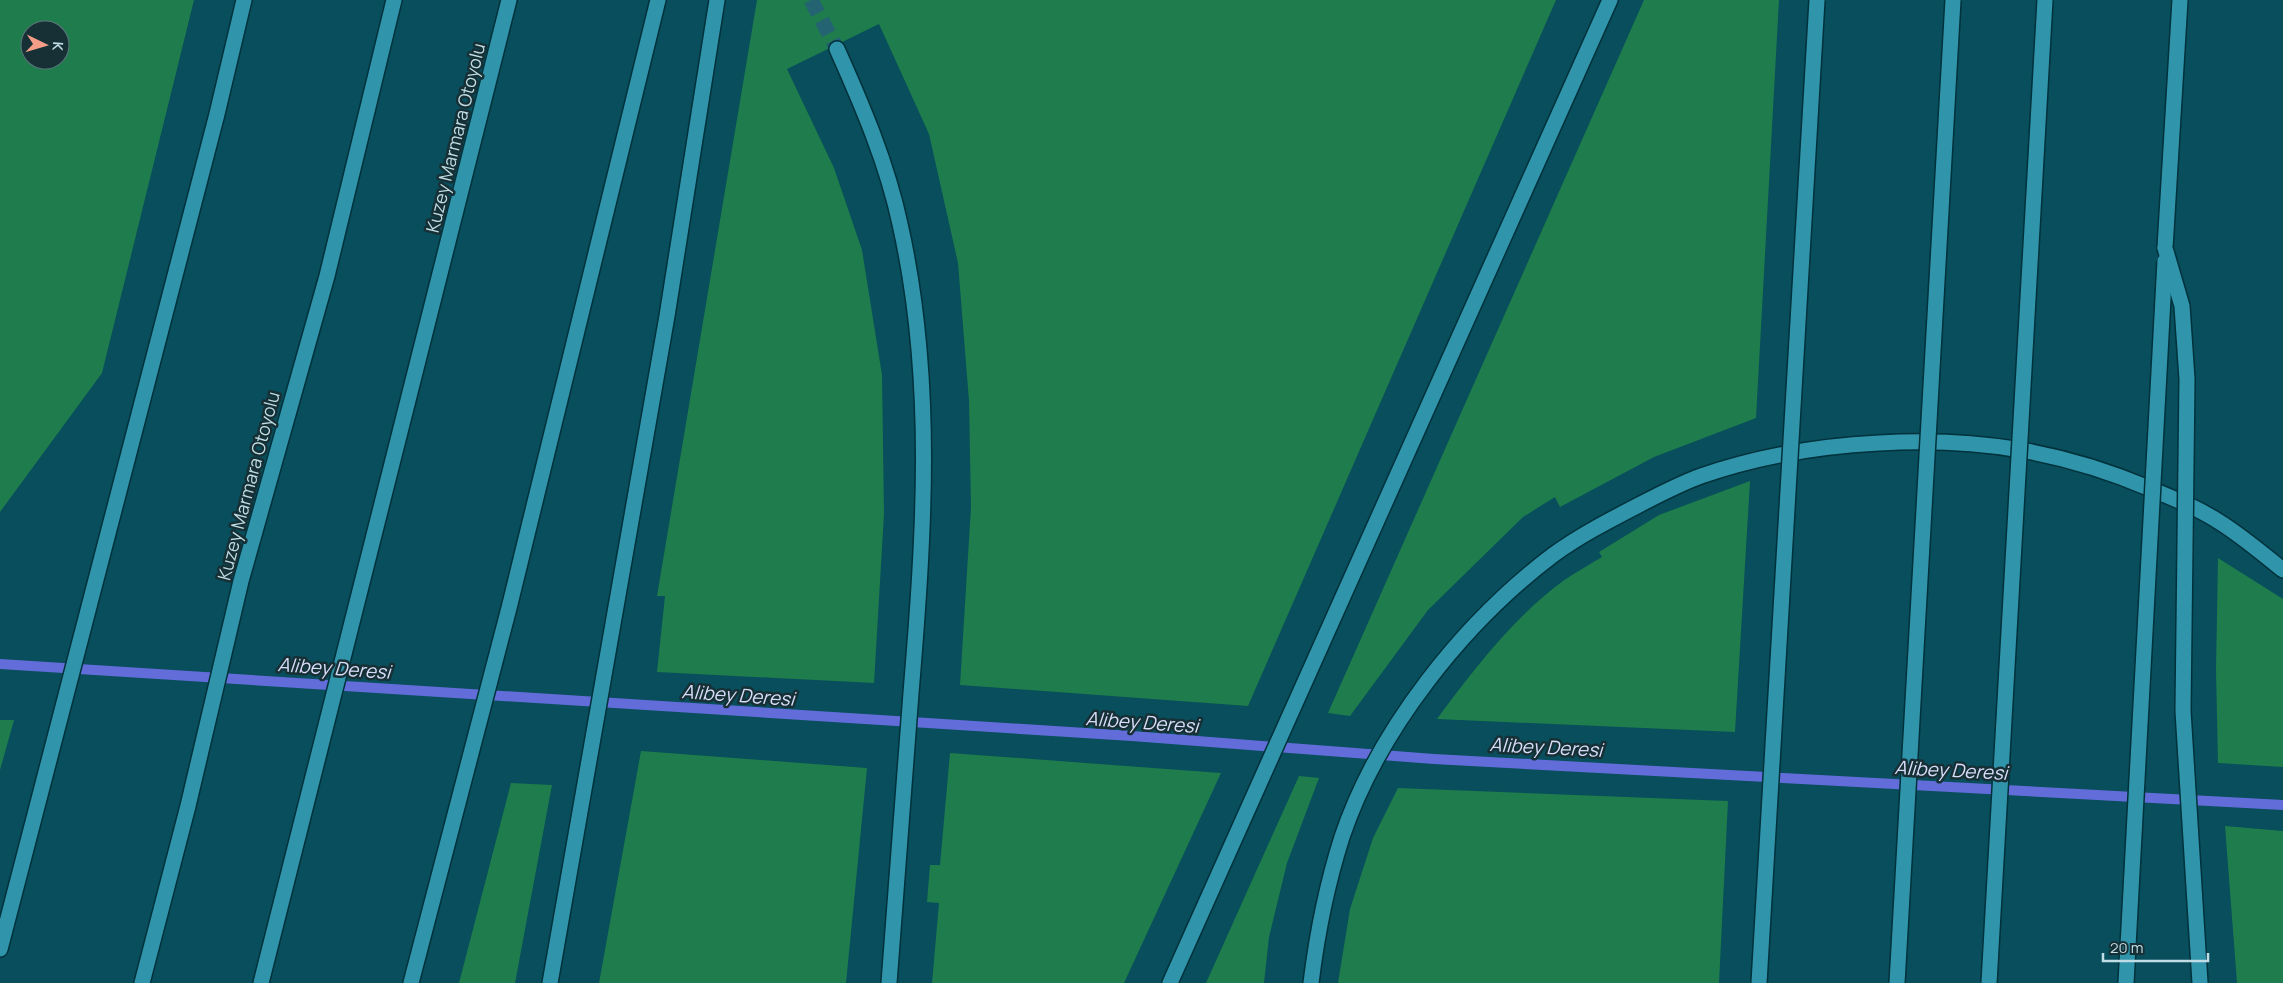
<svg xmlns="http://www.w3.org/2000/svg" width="2283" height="983" viewBox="0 0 2283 983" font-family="Manrope,sans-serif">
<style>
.green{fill:#1f7c4c;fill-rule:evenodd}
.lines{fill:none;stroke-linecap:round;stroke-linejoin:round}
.stream{stroke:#636dda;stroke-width:10}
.highway-tunnel{stroke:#246371;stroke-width:15;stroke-dasharray:15 8;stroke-linecap:butt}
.highway-casing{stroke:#00323c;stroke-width:18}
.highway{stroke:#3094ab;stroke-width:15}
.highway-bridge-casing{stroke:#00323c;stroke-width:18;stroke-linecap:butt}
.highway-bridge{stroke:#3094ab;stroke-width:15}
.labels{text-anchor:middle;stroke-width:5;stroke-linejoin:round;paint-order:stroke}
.street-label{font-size:18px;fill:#c0dde5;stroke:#173036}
.water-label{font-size:19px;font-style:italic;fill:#d7ddf9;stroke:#173036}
</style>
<rect width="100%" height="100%" fill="#084e5c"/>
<g class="green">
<path d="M0 0H194L102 373 0 512ZM30 30H60V60H30Z"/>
<path d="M757 0H1556L1248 706 960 685 971 507 969 401 958 263 929 134 879 24 787 69 834 168 862 250 882 375 884 514 874 683 657 672 665 596H657Z"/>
<path d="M1644 0H1779L1756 418 1654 457 1560 507 1555 497 1523 517 1428 610 1350 716 1328 713Z"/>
<path d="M1750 481 1735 732 1437 719C1474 669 1513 618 1563 581 1576 572 1589 565 1602 557L1599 552 1659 515Z"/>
<path d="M2218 558 2283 599V767L2218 763 2216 670Z"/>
<path d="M0 720H14L0 770Z"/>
<path d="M641 751 867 768 846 983H599Z"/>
<path d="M950 753 1221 773 1124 983H932L939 903 927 902 930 865H940Z"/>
<path d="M1299 776 1319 778 1287 863 1269 937 1264 983H1206Z"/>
<path d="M511 783 552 785 515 983H459Z"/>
<path d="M1398 788 1728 801 1719 983H1338L1350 909 1373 838Z"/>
<path d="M2225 826 2283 831V983H2237Z"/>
</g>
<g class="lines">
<path class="stream" d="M0 664 1132 736 1434 759 2283 805"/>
<path class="highway-tunnel" d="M811 0 837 49"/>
<g class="highway-casing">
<g id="highway">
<path d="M837 49C862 105 887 163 900 224 935 379 924 536 911 693 904 790 896 886 889 983"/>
<path d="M2165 248 2180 0"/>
<path d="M0 949 217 114 244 0"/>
<path d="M142 983 188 806 241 581 327 276 394 0"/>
<path d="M261 983 509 0"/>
<path d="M411 983 509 608 658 0"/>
<path d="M550 983 667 316 717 0"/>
<path d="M1170 983 1610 0"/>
<path d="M1311 983C1317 934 1327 884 1342 837 1378 730 1463 623 1553 555 1579 536 1608 521 1637 506 1658 495 1679 484 1701 476 1759 456 1819 446 1879 443 1976 437 2062 451 2151 489 2175 499 2200 509 2221 523 2243 537 2263 554 2283 570"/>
</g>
</g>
<use href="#highway" class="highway"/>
<g class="highway-bridge-casing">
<g id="highway-bridge">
<path d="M2165 248 2182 306 2187 379 2183 711 2200 983"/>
<path d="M1759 983 1817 0"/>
<path d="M1897 983 1953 0"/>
<path d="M1989 983 2045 0"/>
<path d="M2126 983 2165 261"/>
</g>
</g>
<use href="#highway-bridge" class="highway-bridge"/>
</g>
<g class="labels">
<g class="street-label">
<text transform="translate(456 138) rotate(-76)" y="6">Kuzey Marmara Otoyolu</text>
<text transform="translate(249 486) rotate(-75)" y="6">Kuzey Marmara Otoyolu</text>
</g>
<g class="water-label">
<text transform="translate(334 668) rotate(4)" y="7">Alibey Deresi</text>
<text transform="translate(738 695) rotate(4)" y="7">Alibey Deresi</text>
<text transform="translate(1142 722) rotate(4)" y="7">Alibey Deresi</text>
<text transform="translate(1546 747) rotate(3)" y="7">Alibey Deresi</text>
<text transform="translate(1951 770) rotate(3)" y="7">Alibey Deresi</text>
</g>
</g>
<g transform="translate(45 45) rotate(95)"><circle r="24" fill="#173036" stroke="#5b757c"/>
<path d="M0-4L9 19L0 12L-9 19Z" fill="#f49e87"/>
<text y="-8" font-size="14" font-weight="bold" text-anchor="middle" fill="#c0dde5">K</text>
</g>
<path d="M2103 953v8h105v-8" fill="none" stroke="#c0dde5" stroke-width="2.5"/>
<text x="2110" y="953" font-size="15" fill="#c0dde5" stroke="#173036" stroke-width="4" paint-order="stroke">20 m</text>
</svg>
